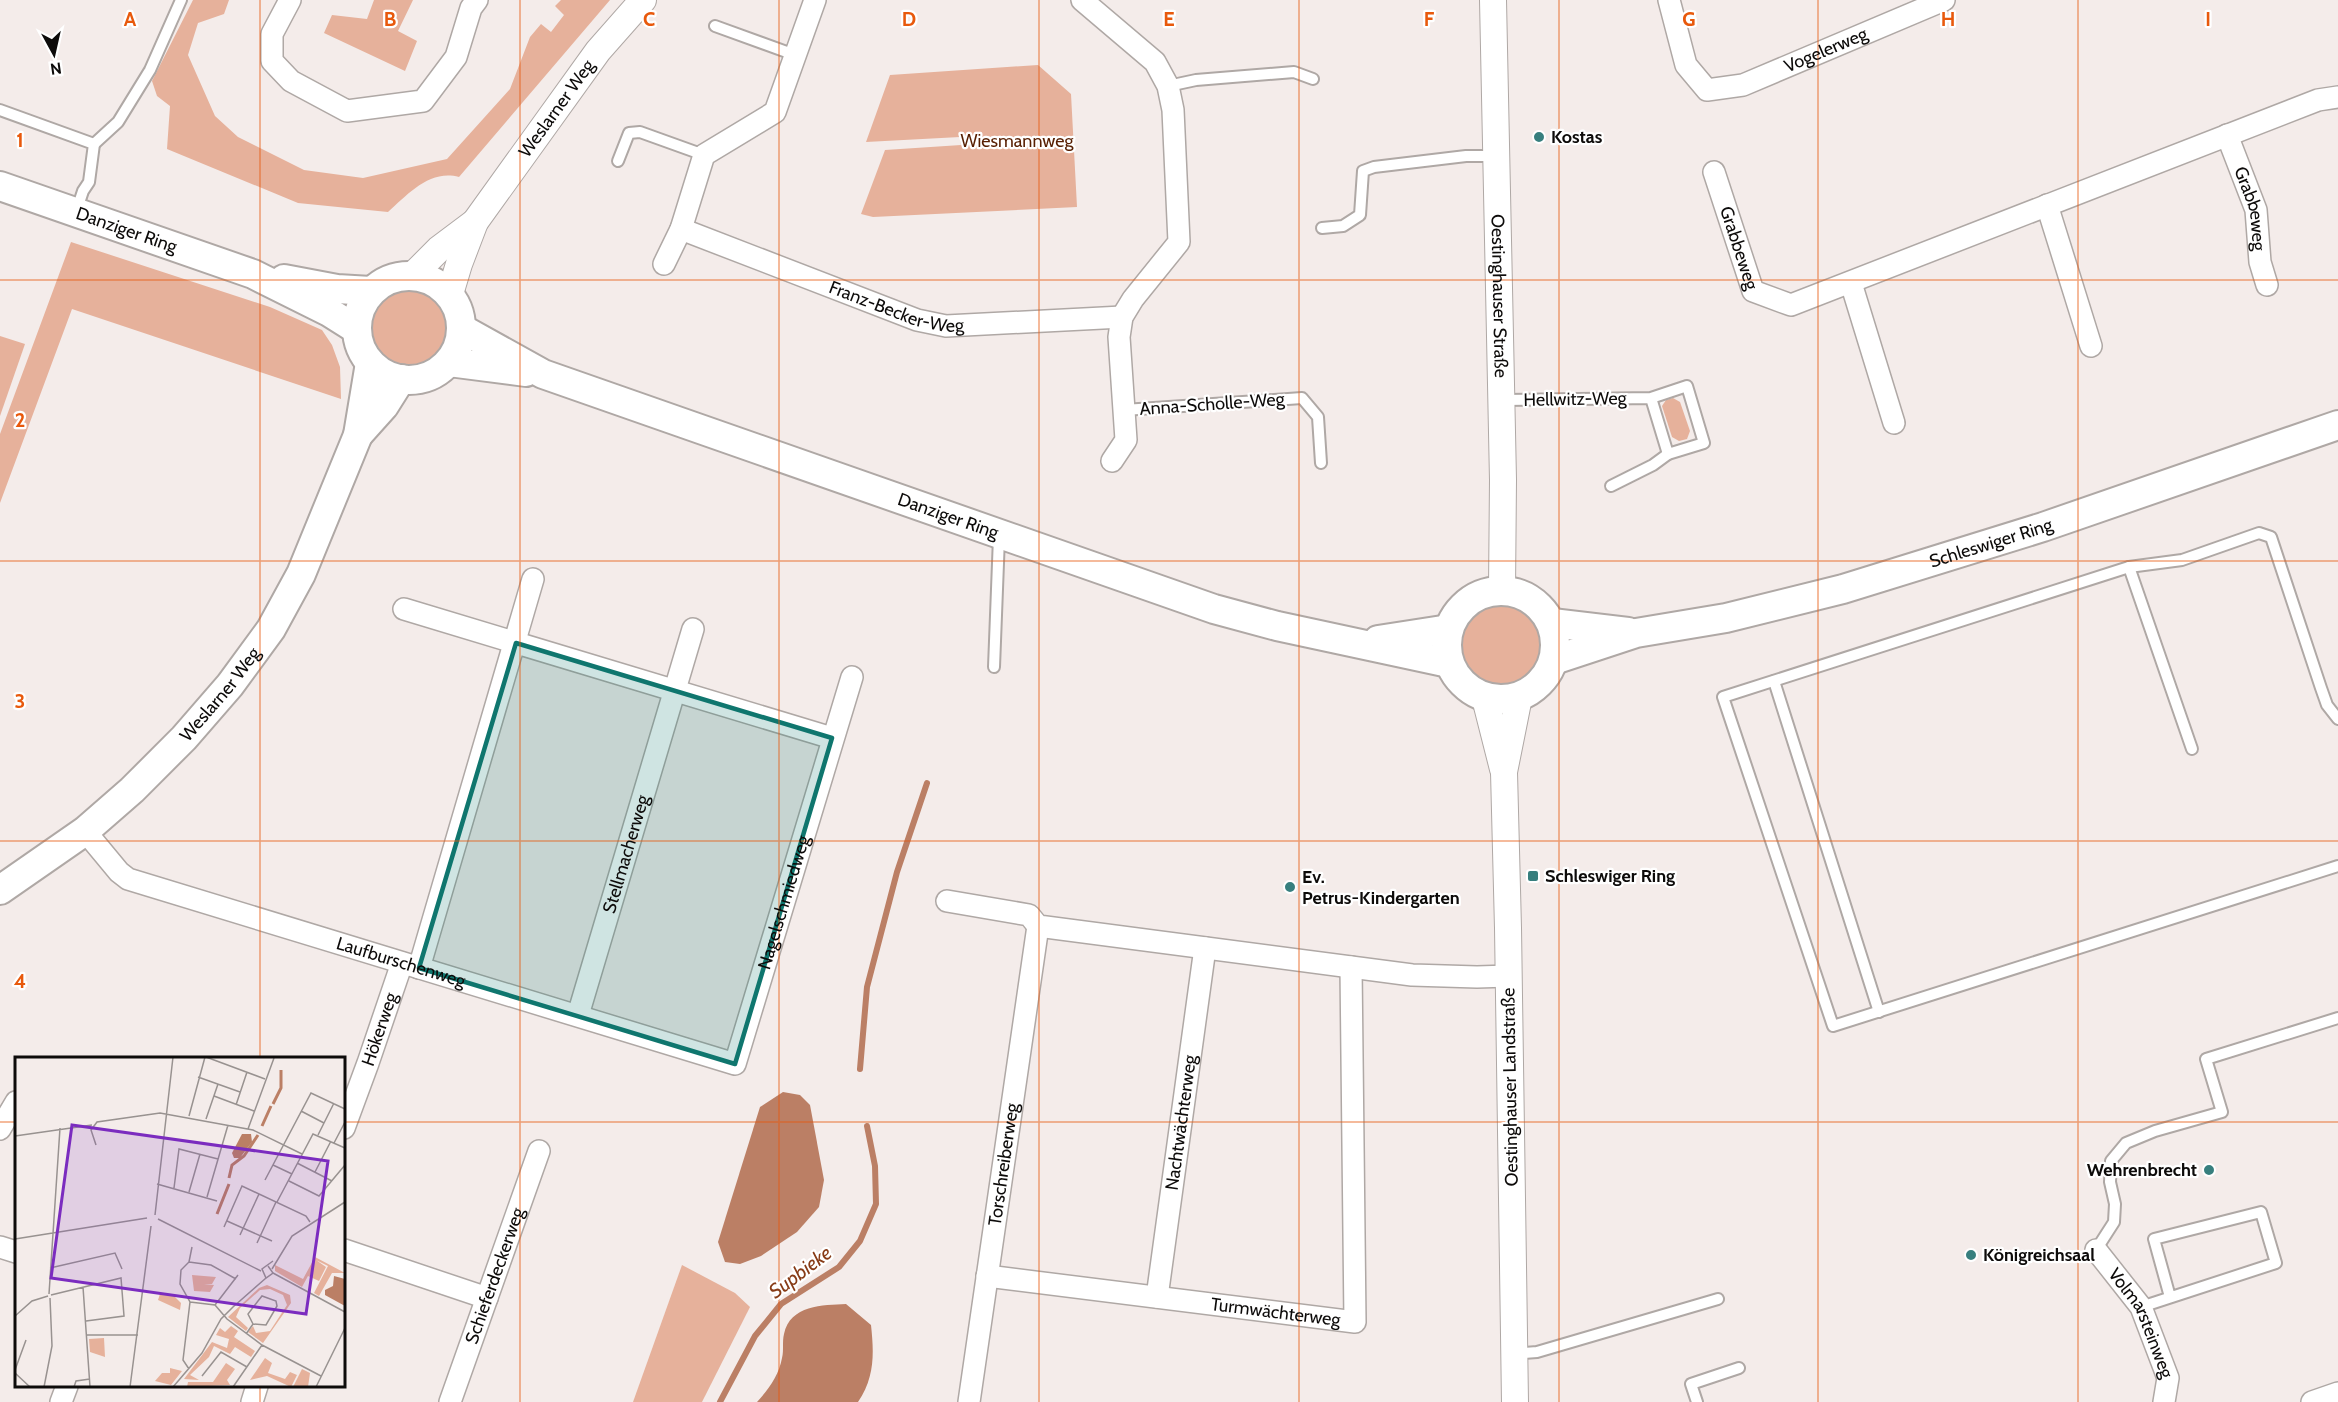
<svg xmlns="http://www.w3.org/2000/svg" width="2338" height="1402" viewBox="0 0 2338 1402" font-family="Cabin,sans-serif">
<style>
.green{fill:#e6b19b}
.water{fill:#bb7f65}
.lines{fill:none;stroke-linecap:round;stroke-linejoin:round}
.stream{stroke:#bb7f65;stroke-width:6}
.service-casing{stroke:#afa8a5;stroke-width:14}
.minor-casing{stroke:#afa8a5;stroke-width:24}
.tertiary-casing{stroke:#afa8a5;stroke-width:28}
.secondary-casing{stroke:#afa8a5;stroke-width:32}
.service{stroke:#fff;stroke-width:10}
.minor{stroke:#fff;stroke-width:21}
.tertiary{stroke:#fff;stroke-width:26}
.secondary{stroke:#fff;stroke-width:28}
.marked{fill:#0f766e;fill-opacity:0.2;stroke:#0f766e;stroke-width:4.5;stroke-linejoin:round}
.grid{fill:none;stroke:#e8590c;stroke-width:1.5;stroke-opacity:0.55}
.poi-dot{fill:#377f7e;stroke:#fff;stroke-width:2}
.labels{text-anchor:middle;stroke-width:4.5;stroke-linejoin:round;paint-order:stroke}
.street-label{font-size:18px;fill:#0d0b0a;stroke:#fff}
.poi-label{font-size:18px;font-weight:bold;fill:#0d0b0a;stroke:#fff;text-anchor:start}
.park-label{font-size:18px;fill:#571f02;stroke:#fff}
.water-label{font-size:20px;font-style:italic;fill:#873b16;stroke:#fff}
.inset-river{fill:none;stroke:#bb7f65;stroke-width:3}
.inset-road{fill:none;stroke:#989290;stroke-width:1.5}
.view{fill:#7b2cbf;fill-opacity:0.15;stroke:#7b2cbf;stroke-width:3}
.inset-edge{fill:none;stroke:#0d0b0a;stroke-width:3}
.grid-label{font-size:20px;text-anchor:middle;font-weight:bold;fill:#e8590c;stroke:#fff;stroke-width:4.5;stroke-linejoin:round;paint-order:stroke}
</style>
<rect width="100%" height="100%" fill="#f4ecea"/>
<g class="green">
<path d="M193 0H229L224 14 198 23 188 55 215 116 238 137 304 170 363 178 447 159 510 89 530 37 541 24 551 32 564 15 555 6 561 0H610L459 177C430 169 408 194 388 212L298 203 167 149 170 106 157 96 152 81Z"/>
<path d="M374 0H413L398 31 417 41 405 71 324 33 332 15 367 19Z"/>
<path d="M1038 65 1071 94 1077 207 873 217 861 214 885 150 961 145 960 137 866 142 890 75Z"/>
<path d="M71 242 270 307 322 330 332 345 340 367 341 399 72 309 0 503V434Z"/>
<circle cx="409" cy="329" r="43"/>
<path d="M0 336 25 344 0 416Z"/>
<path d="M1673 398 1680 402 1690 431 1687 439 1679 441 1672 437 1662 406 1666 400Z"/>
<circle cx="1501" cy="644" r="43"/>
<path d="M682 1265 735 1293 750 1307 702 1402H633Z"/>
</g>
<g class="water">
<path d="M783 1092 800 1095 810 1105 824 1180 819 1207 797 1232 761 1256 740 1264 725 1262 718 1242 760 1107Z"/>
<path d="M846 1304 871 1325C874 1353 875 1377 858 1402H757C769 1389 779 1375 782 1358 784 1350 782 1342 784 1334 790 1305 823 1305 846 1304Z"/>
</g>
<g class="lines">
<g class="stream">
<path d="M860 1069 867 987 897 872 927 783"/>
<path d="M720 1402 755 1336 781 1304 839 1267 860 1241 876 1204 875 1166 867 1126"/>
</g>
<g class="service-casing">
<g id="service">
<path d="M715 26 795 55"/>
<path d="M1168 86 1196 80 1294 72 1313 79"/>
<path d="M0 110 94 144 89 182 83 191 76 212"/>
<path d="M94 144 118 122 150 70 181 0"/>
<path d="M618 161 629 133 640 132 704 155"/>
<path d="M1322 228 1343 226 1360 215 1363 171 1374 167 1466 156H1495"/>
<path d="M1500 400 1651 398 1687 386 1704 443 1668 454 1651 398"/>
<path d="M1124 410 1302 398 1318 417 1321 463"/>
<path d="M1611 486 1653 465 1668 454"/>
<path d="M2129 567 2192 749"/>
<path d="M994 667 999 537"/>
<path d="M1774 681 1879 1012"/>
<path d="M2338 719 2327 705 2321 688 2271 537 2259 533 2182 560 2129 567 1723 697 1833 1026 2338 866"/>
<path d="M2096 1250 2114 1222 2115 1204 2110 1182 2111 1161 2126 1143 2155 1131 2222 1112 2206 1059 2338 1018"/>
<path d="M2141 1307 2276 1263 2261 1212 2154 1239 2170 1297"/>
<path d="M1513 1354 1537 1352 1718 1299"/>
<path d="M1697 1402 1691 1384 1739 1368"/>
</g>
</g>
<g class="minor-casing">
<g id="minor">
<path d="M290 0 272 34V61L291 81 347 111 423 101 456 57 471 8 477 0"/>
<path d="M1082 0 1155 62 1168 86 1173 110 1179 242 1133 299 1122 317 1119 337 1126 440 1112 461"/>
<path id="s1" d="M1669 0 1686 65 1707 90 1743 85 1944 0"/>
<path id="s2" d="M2227 135 2256 210 2260 262 2267 285"/>
<path id="s3" d="M1714 172 1753 291 1791 305 2318 100 2338 97"/>
<path d="M2047 205 2091 346"/>
<path id="s4" d="M681 229 917 320 946 326 1122 317"/>
<path d="M664 264 681 229 704 155 775 112 815 0"/>
<path d="M1851 283 1894 423"/>
<path d="M404 609 832 738"/>
<path id="s5" d="M85 831 119 872 128 879 735 1064 852 677"/>
<path d="M947 901 1029 915 1038 926 1412 975 1477 977 1509 976"/>
<path d="M419 968 533 579"/>
<path id="s6" d="M578 1015 693 629"/>
<path id="s7" d="M344 1128 368 1063 402 963"/>
<path d="M0 1129 16 1102"/>
<path d="M0 1247 16 1252"/>
<path d="M344 1250 487 1298"/>
<path id="s8" d="M2096 1250 2141 1307 2168 1378 2164 1402"/>
<path id="s9" d="M987 1276 1355 1322 1351 967"/>
<path id="s10" d="M1157 1297 1205 948"/>
<path d="M61 1402 67 1386"/>
<path d="M252 1402 257 1386"/>
<path id="s11" d="M450 1402 539 1151"/>
<path id="s12" d="M969 1402 1038 926"/>
<path d="M2312 1402 2338 1393"/>
</g>
</g>
<g class="tertiary-casing">
<g id="tertiary">
<path id="s13" d="M1493 0 1503 480 1502 590"/>
<path d="M413 275 439 249 475 222"/>
<path id="s14" d="M450 294 459 264 475 222 598 51 643 0"/>
<path d="M1485 698 1503 769"/>
<path d="M1515 1402 1508 928 1504 772 1519 697"/>
</g>
</g>
<g class="secondary-casing">
<g id="secondary">
<path id="s15" d="M0 186 253 274 329 312 356 329"/>
<circle cx="409" cy="328" r="52"/>
<path d="M284 279 337 289 371 291"/>
<path id="s16" d="M462 329 543 374 1214 609 1277 626 1449 663"/>
<path d="M449 362 526 372"/>
<path d="M358 435 384 406 401 379"/>
<circle cx="1501" cy="645" r="54"/>
<path d="M1552 623 1628 632"/>
<path d="M1378 640 1449 629"/>
<path id="s17" d="M1554 660 1636 633 1726 618 1843 589 2043 527 2338 425"/>
<path id="s18" d="M0 890 85 831 132 790 184 738 230 685 271 629 301 574 358 435 370 363"/>
</g>
</g>
<use href="#service" class="service"/>
<use href="#minor" class="minor"/>
<use href="#tertiary" class="tertiary"/>
<use href="#secondary" class="secondary"/>
</g>
<path class="marked" d="M516 643 832 738 735 1064 419 968Z"/>
<path class="grid" d="M260 0V1058M520 0V1402M779 0V1402M1039 0V1402M1299 0V1402M1559 0V1402M1818 0V1402M2078 0V1402M0 280H2338M0 561H2338M0 841H2338M0 1122H16M344 1122H2338M260 1386V1402"/>
<g class="poi-dot">
<circle cx="1539" cy="137" r="6"/>
<rect x="1527" y="870" width="12" height="12" rx="3"/>
<circle cx="1290" cy="887" r="6"/>
<circle cx="2209" cy="1170" r="6"/>
<circle cx="1971" cy="1255" r="6"/>
</g>
<g class="labels">
<g class="street-label">
<text dy="6" stroke="none"><textPath href="#s1" startOffset="226">Vogelerweg</textPath></text>
<text dy="6" stroke="none"><textPath href="#s14" startOffset="216">Weslarner Weg</textPath></text>
<text dy="6" stroke="none"><textPath href="#s2" startOffset="78">Grabbeweg</textPath></text>
<text dy="6" stroke="none"><textPath href="#s15" startOffset="134">Danziger Ring</textPath></text>
<text dy="6" stroke="none"><textPath href="#s3" startOffset="80">Grabbeweg</textPath></text>
<text dy="6" stroke="none"><textPath href="#s13" startOffset="296">Oestinghauser Straße</textPath></text>
<text dy="6" stroke="none"><textPath href="#s4" startOffset="230">Franz-Becker-Weg</textPath></text>
<text transform="translate(1575 399) rotate(-1)" y="6">Hellwitz-Weg</text>
<text transform="translate(1212 404) rotate(-4)" y="6">Anna-Scholle-Weg</text>
<text dy="6" stroke="none"><textPath href="#s16" startOffset="522">Danziger Ring</textPath></text>
<text dy="6" stroke="none"><textPath href="#s17" startOffset="453">Schleswiger Ring</textPath></text>
<text dy="6" stroke="none"><textPath href="#s18" startOffset="296">Weslarner Weg</textPath></text>
<text dy="6" stroke="none"><textPath href="#s6" startOffset="168">Stellmacherweg</textPath></text>
<text dy="6" stroke="none"><textPath href="#s5" startOffset="868">Nagelschmiedweg</textPath></text>
<text dy="6" stroke="none"><textPath href="#s5" startOffset="350">Laufburschenweg</textPath></text>
<text dy="6" stroke="none"><textPath href="#s7" startOffset="105">Hökerweg</textPath></text>
<text transform="translate(1510 1087) rotate(-91)" y="6">Oestinghauser Landstraße</text>
<text dy="6" stroke="none"><textPath href="#s10" startOffset="176">Nachtwächterweg</textPath></text>
<text dy="6" stroke="none"><textPath href="#s12" startOffset="240">Torschreiberweg</textPath></text>
<text dy="6" stroke="none"><textPath href="#s11" startOffset="134">Schieferdeckerweg</textPath></text>
<text dy="6" stroke="none"><textPath href="#s9" startOffset="291">Turmwächterweg</textPath></text>
<text dy="6" stroke="none"><textPath href="#s8" startOffset="87">Volmarsteinweg</textPath></text>
</g>
<g class="poi-label">
<text x="1551" y="143">Kostas</text>
<text x="1545" y="882">Schleswiger Ring</text>
<text x="1302" y="883">Ev.<tspan x="1302" dy="21">Petrus-Kindergarten</tspan></text>
<text x="2197" y="1176" text-anchor="end">Wehrenbrecht</text>
<text x="1983" y="1261">Königreichsaal</text>
</g>
<g class="park-label">
<text x="1017" y="147">Wiesmannweg</text>
</g>
<g class="water-label">
<text transform="translate(800 1272) rotate(-37)" y="7">Supbieke</text>
</g>
</g>
<g transform="translate(15 1057)">
<rect width="330" height="330" fill="#f4ecea"/>
<path d="M300 200 330 216H317L304 239 299 236 313 209 301 203 311 210 304 224 293 219 287 230 260 214V208L288 222ZM177 218 201 220 197 227H189L199 228 195 235 179 234ZM252 228 275 238 276 246 248 286 233 275 238 269 241 276 255 274 272 248 268 238 255 232 245 233 225 251 221 260 233 271 231 274 213 260 244 231ZM145 237 158 238 166 246 165 253 143 243ZM216 269 223 274 219 280 240 294 236 300 220 290 215 297 199 289 194 300 175 318 184 323 169 322 197 285 212 291 214 282 201 278 205 271 210 275ZM89 281 90 300 75 295 74 282ZM250 301 257 306 253 316 270 322 275 315 282 318 276 330 252 319 235 323ZM211 306 220 312 212 323 215 328 172 330 173 325H198ZM155 311 167 314 156 328 140 324 147 316H155ZM287 312 295 316 293 330H278Z" fill="#e6b19b"/>
<path d="M227 77H236L237 85 225 101H219L217 96ZM319 219 330 222V249L310 238V233L318 229Z" fill="#bb7f65"/>
<path class="inset-river" d="M258 47 266 31V13M247 69 256 49M214 121 217 108 229 99 243 78M202 157 214 127"/>
<path class="inset-road" d="M191 0 250 22M183 20 225 35M199 39 239 54M221 48 232 15M286 54 309 66M174 59 190 0M191 62 203 27M233 72 259 1M303 78 319 46M0 79 77 68M319 86 330 65M81 88 76 73 82 65 145 56 238 73 287 97M282 106 317 124M258 108 277 117M300 115 316 84M250 123 296 36 330 52M274 124 304 139 330 108M142 127 202 144M159 131 164 92 203 102M174 135 185 97M192 140 213 68M262 145 298 77 330 91M140 158 158 0M143 162 246 214M212 164 257 184M209 170 227 129 291 159 295 165M225 178 244 137M0 182 132 161M242 186 261 145M174 205 196 208 221 222M253 209 258 216 251 221 247 212 258 204M35 211 100 196 107 212M257 212 277 179 330 145M258 216 330 255M68 230 75 330M34 237 45 71M36 238 106 221 109 259 71 264M175 245 200 248 212 262 247 288 306 319M200 248 223 218M218 250 251 221M0 259 17 244 33 239M231 277 238 267 251 268 262 249 261 244 247 239 243 244 233 257 238 267M72 278H123M174 312 168 303 175 245 165 227 166 213 174 205 177 190M0 313 11 283M0 316 15 330M187 319 206 295 232 310M29 330 37 289 35 241M59 330 61 324 75 322M115 330 136 169M158 330 187 296 206 262 219 249M218 330 247 288M301 330 330 271"/>
<path class="view" d="M57 68 313 104 291 257 36 221Z"/>
<rect width="330" height="330" class="inset-edge"/>
</g>
<g class="grid-label">
<text x="130" y="26">A</text>
<text x="390" y="26">B</text>
<text x="649" y="26">C</text>
<text x="909" y="26">D</text>
<text x="1169" y="26">E</text>
<text x="1429" y="26">F</text>
<text x="1689" y="26">G</text>
<text x="1948" y="26">H</text>
<text x="2208" y="26">I</text>
<text x="20" y="147">1</text>
<text x="20" y="427">2</text>
<text x="20" y="708">3</text>
<text x="20" y="988">4</text>
</g>
<g transform="translate(54 54) rotate(172)" stroke="#ffffff" stroke-width="4.5" paint-order="stroke">
<path d="M0-4.5L10 22L0 15L-10 22Z" fill="#0d0b0a"/>
<text y="-9" font-size="16" font-weight="bold" text-anchor="middle" fill="#0d0b0a">N</text>
</g>
</svg>
